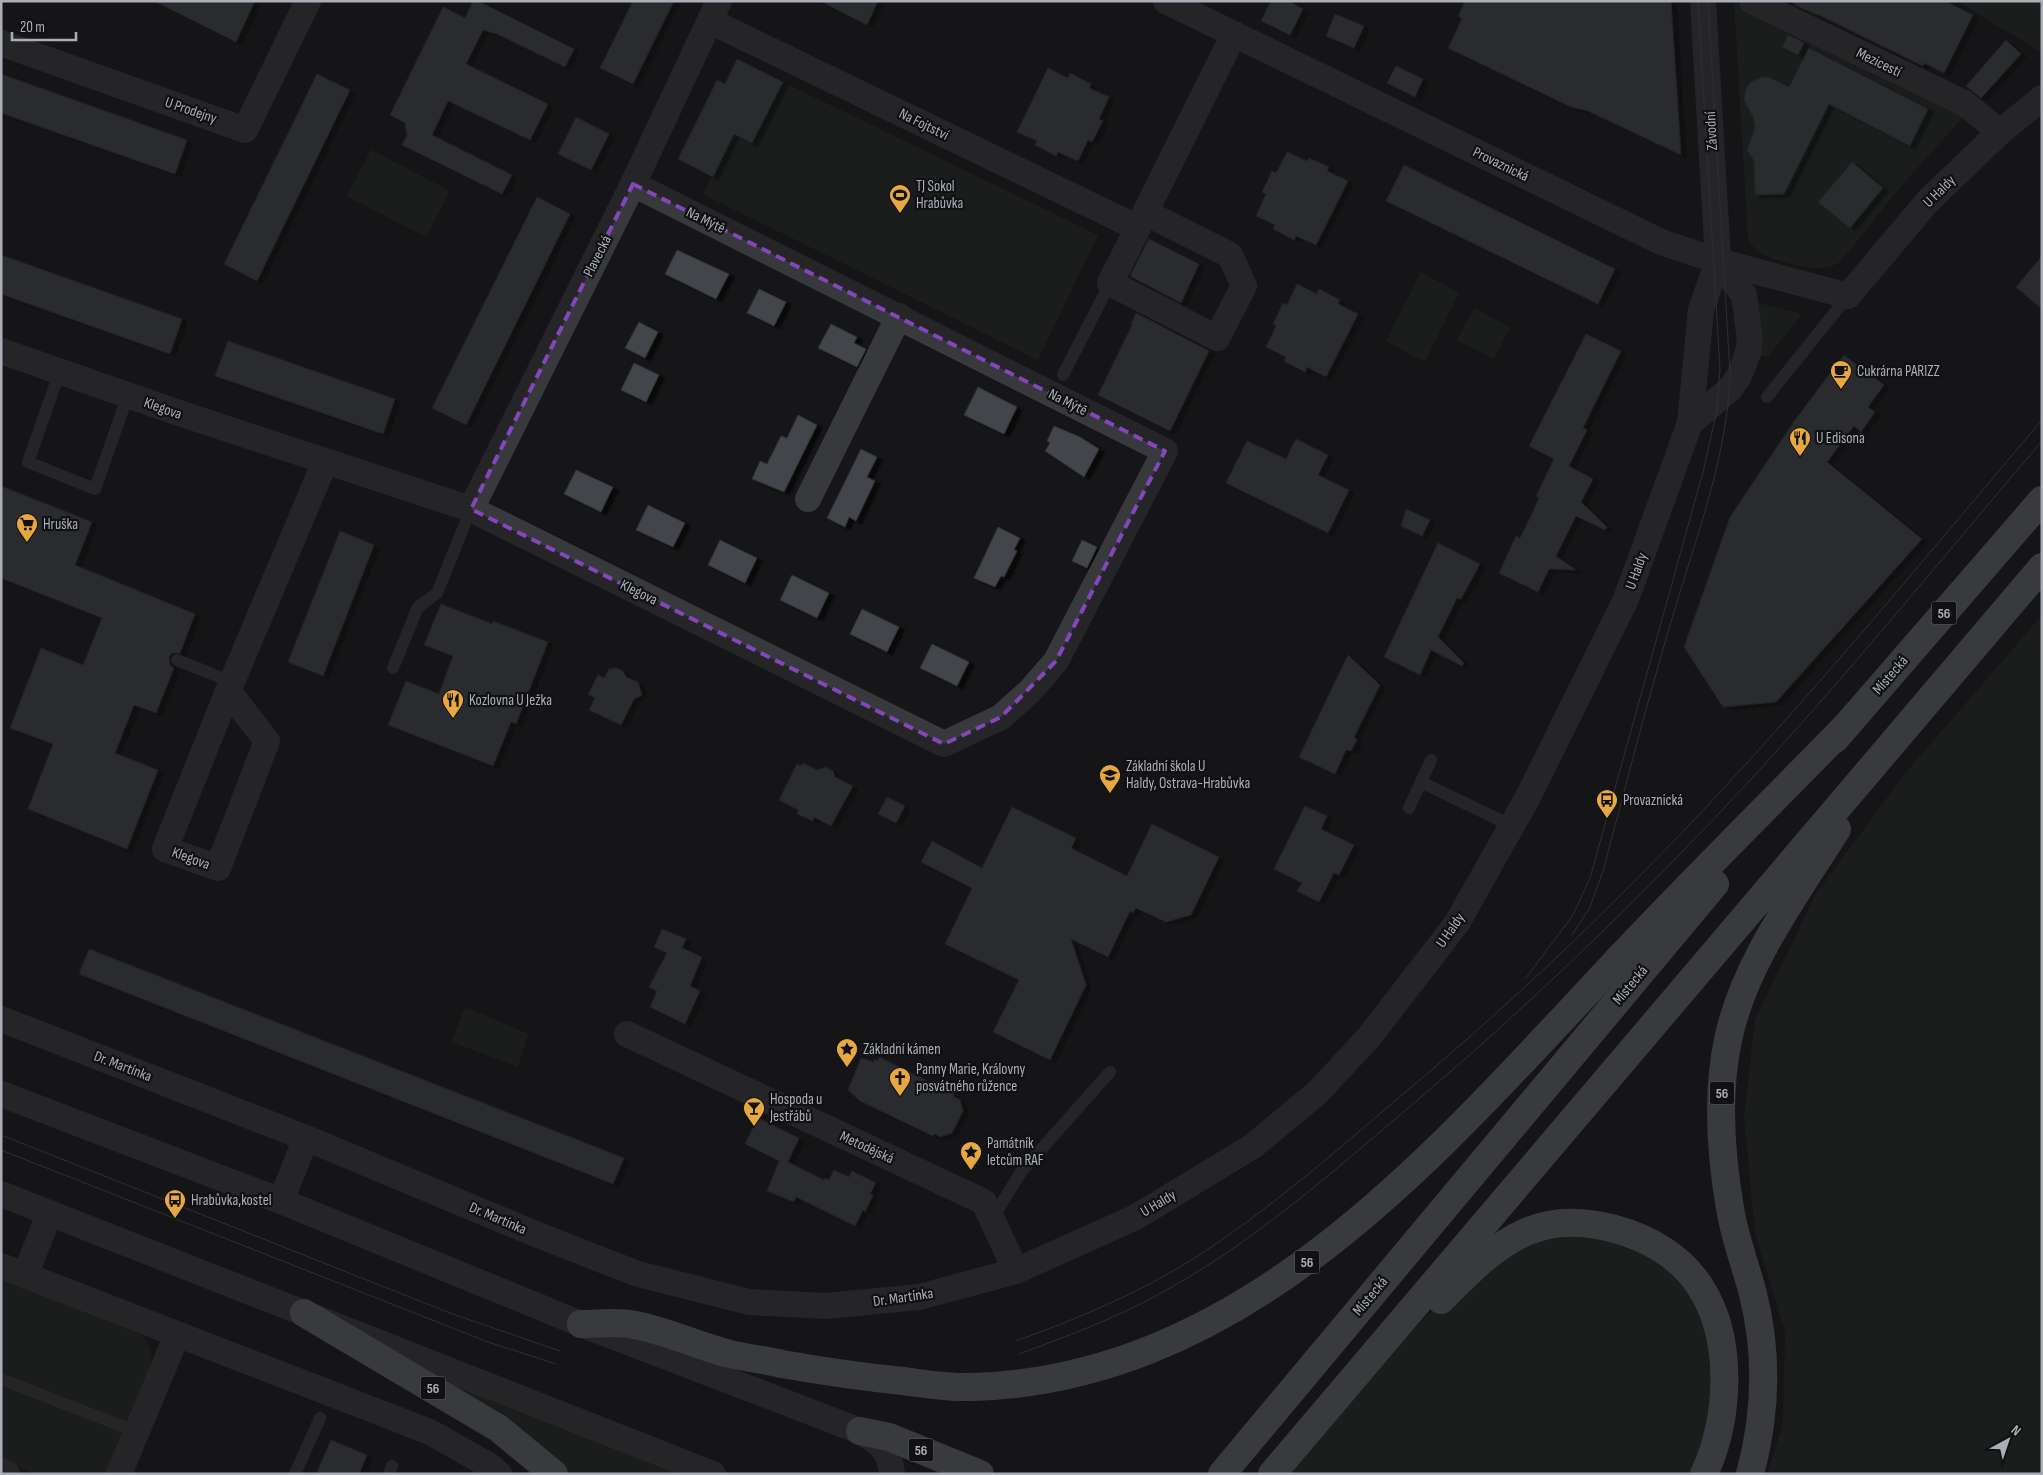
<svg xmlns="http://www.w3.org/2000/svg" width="2043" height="1475" viewBox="0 0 2043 1475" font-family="'Sofia Sans Condensed',sans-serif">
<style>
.green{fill:#1f261f}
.building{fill:#434448;stroke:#303134;filter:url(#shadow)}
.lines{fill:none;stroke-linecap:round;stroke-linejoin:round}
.lane{stroke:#38393d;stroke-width:12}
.street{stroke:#38393d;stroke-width:26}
.highway{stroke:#64676e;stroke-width:28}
.tram{stroke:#4b4d52;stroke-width:1}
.marked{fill:none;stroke:#8446bd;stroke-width:4;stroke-dasharray:10 6;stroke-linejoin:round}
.labels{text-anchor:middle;stroke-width:4.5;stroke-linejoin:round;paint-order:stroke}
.shield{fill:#111113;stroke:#7b7f86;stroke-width:1}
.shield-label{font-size:14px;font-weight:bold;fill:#a9aeb7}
.street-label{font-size:15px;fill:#a9aeb7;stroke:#111113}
.poi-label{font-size:15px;fill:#a9aeb7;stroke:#111113;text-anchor:start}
</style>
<defs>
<filter id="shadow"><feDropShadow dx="5.5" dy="3" stdDeviation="1" flood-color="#0009"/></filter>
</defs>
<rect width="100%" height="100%" fill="#161618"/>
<g class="green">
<path d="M1957 1H2042V53Z"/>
<path d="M1734 2 1966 114 1903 184 1840 262C1835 265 1828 268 1822 268 1806 269 1766 260 1755 248 1752 246 1750 242 1748 239Z"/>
<path d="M783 82 1098 235 1038 360 703 194 734 134 752 143Z"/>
<path d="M371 150 450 191 426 237 347 196Z"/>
<path d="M1421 272 1459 293 1425 362 1386 341Z"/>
<path d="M1754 302 1802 314 1768 356 1764 357 1757 354Z"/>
<path d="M1474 308 1510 327 1494 359 1457 340Z"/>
<path d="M2042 615V1474H1767L1783 1424 1785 1332 1755 1233 1744 1118 1755 1020 1816 894 1903 776Z"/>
<path d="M465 1007 528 1034 518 1067 452 1042Z"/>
<path d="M1548 1225 1675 1259 1720 1342 1704 1474H1274L1474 1267Z"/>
<path d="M1 1277 141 1334C150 1342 153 1353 151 1365L107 1474H34L1 1460Z"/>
<path d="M304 1313 710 1474H554Z"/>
</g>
<g class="building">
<path d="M154 1H255L236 42Z"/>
<path d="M473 1H478L574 49 565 67 497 34 483 30 466 64 548 104 530 140 448 101 432 135 512 175 502 194 402 145 407 135 405 123 390 115 443 7 465 18Z"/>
<path d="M633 1H674L633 84 600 68Z"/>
<path d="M820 1H878L867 25Z"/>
<path d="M1271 1H1289L1303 9 1290 35 1261 21Z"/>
<path d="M1465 1H1671L1681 155 1588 111 1571 107 1448 48 1462 19 1458 16Z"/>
<path d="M1792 1H1945L1973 15 1944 73 1924 63 1923 66 1817 14V15L1795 5Z"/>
<path d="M1335 14 1364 26 1354 48 1326 36Z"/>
<path d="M1788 35 1804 43 1798 55 1782 47Z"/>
<path d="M2006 40 2021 54 1981 98 1966 86Z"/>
<path d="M1809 48 1928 109 1910 146 1829 104 1784 194 1755 195 1754 161 1747 150 1755 128 1753 117 1744 100 1746 88 1751 82 1762 77H1769L1789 87Z"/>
<path d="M737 59 783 82 752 143 734 134 713 177 678 159 717 80 725 84Z"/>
<path d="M1396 66 1423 79 1415 97 1387 83Z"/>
<path d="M1048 68 1068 78 1070 73 1091 84 1089 88 1109 97 1099 119 1103 121 1092 142 1088 140 1078 161 1058 152 1056 156 1035 145 1037 141 1017 132Z"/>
<path d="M1 74 187 140 175 174 1 113Z"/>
<path d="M317 74 350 90 257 281 224 264Z"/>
<path d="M576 117 609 134 591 170 558 154Z"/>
<path d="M1287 152 1307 161 1309 158 1329 167 1327 171 1348 181 1316 245 1296 236 1294 240 1273 229 1275 225 1256 216 1266 194 1262 192 1272 171 1276 173Z"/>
<path d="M1852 162 1883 188 1850 228 1818 202Z"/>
<path d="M1404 165 1615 269 1598 304 1386 201Z"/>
<path d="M537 197 570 214 466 425 432 408Z"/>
<path d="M1149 239 1199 264 1181 303 1130 276Z"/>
<path d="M677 250 729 274 716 299 665 274Z"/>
<path d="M1 255 182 319 170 354 1 294Z"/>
<path d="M2042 256V309L2016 287Z"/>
<path d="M1297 284 1317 294 1319 289 1340 300 1338 304 1358 314 1326 377 1307 367 1305 372 1284 361 1286 357 1266 347 1276 326 1273 324 1283 303 1287 305Z"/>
<path d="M759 289 786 302 774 326 747 313Z"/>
<path d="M1136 313 1209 351 1170 431 1098 395 1132 325 1131 324Z"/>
<path d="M639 322 658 332 645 358 625 348Z"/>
<path d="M831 324 857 337 854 343 866 349 857 367 818 348Z"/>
<path d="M1586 334 1621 351 1583 428 1587 430 1569 466 1593 479 1581 502 1607 527 1605 530 1576 516 1556 556 1576 570 1549 569 1538 592 1499 573 1516 536 1520 538 1530 518 1539 498 1536 496 1554 459 1529 446Z"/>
<path d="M228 341 395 399 383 434 215 376Z"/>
<path d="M1844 355 1884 385 1868 407 1875 412 1861 432 1854 426 1827 462 1922 539 1776 702 1723 707 1684 647 1730 517 1795 420Z"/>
<path d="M634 363 659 375 646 402 621 390Z"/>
<path d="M978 387 1017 407 1004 434 964 415Z"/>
<path d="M798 415 817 425 784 492 752 479 760 461 767 464 781 436 787 438Z"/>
<path d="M1054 426 1080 437 1099 449 1084 477 1045 451 1050 443 1047 441Z"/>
<path d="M1296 439 1328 455 1318 475 1349 490 1328 533 1226 483 1247 441 1286 459Z"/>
<path d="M861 449 877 457 867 477 875 481 856 521 849 517 845 527 827 518Z"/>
<path d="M576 470 613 487 601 512 564 494Z"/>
<path d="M1 486 92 522 75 565 195 614 180 653H172L169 657 170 665 174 668 156 713 134 705 115 753 158 770 127 849 28 809 53 744 10 728 41 648 83 665 102 618 1 578Z"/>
<path d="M648 505 685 523 673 547 636 530Z"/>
<path d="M1406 509 1430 520 1422 536 1401 526Z"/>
<path d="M998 527 1020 538 1014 550 1017 551 1004 577 1001 576 995 587 974 578Z"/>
<path d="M340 531 374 545 323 676 288 662Z"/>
<path d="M720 540 757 558 745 583 708 565Z"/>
<path d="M1082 540 1097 547 1087 568 1072 561Z"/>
<path d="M1438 543 1480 564 1461 599 1457 598 1438 637 1464 663 1462 666 1431 650 1420 675 1384 657Z"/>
<path d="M792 575 829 593 817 618 780 600Z"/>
<path d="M441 604 492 624 493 621 548 642 516 724 511 722 493 766 388 725 406 681 439 694 453 656 424 645Z"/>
<path d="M862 609 899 627 887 652 850 634Z"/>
<path d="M932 644 969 662 957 686 920 668Z"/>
<path d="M1348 655 1380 685 1354 737 1357 740 1351 751 1346 750 1335 774 1299 757Z"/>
<path d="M616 668 623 671 626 677 638 682 642 695 634 699 621 725 589 710 595 698 588 694 598 675 604 678 609 669Z"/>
<path d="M803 763 817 770 825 767 833 771 835 777 853 786 831 826 814 817 813 821 797 814 798 810 779 800 797 764 802 766Z"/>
<path d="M887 797 905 806 896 823 878 814Z"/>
<path d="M1305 806 1327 816 1321 829 1354 845 1339 875 1334 873 1319 902 1297 891 1302 883 1274 869Z"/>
<path d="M1012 807 1076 838 1071 848 1127 876 1152 824 1219 857 1191 915 1166 922 1136 908 1133 913 1130 911 1108 957 1071 939 1086 985 1050 1060 993 1032 1019 980 945 944 972 888 921 862 932 841 982 868Z"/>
<path d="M662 929 686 939 682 948 702 957 690 986 700 991 685 1024 650 1007 657 991 649 987 667 953 654 947Z"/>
<path d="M89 949 624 1158 613 1184 79 974Z"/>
<path d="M879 1057 954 1094 953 1096 960 1100 963 1111 952 1133 940 1137 935 1134 933 1136 860 1101 848 1090 861 1058 874 1062 875 1059 878 1061Z"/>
<path d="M758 1118 799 1138 788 1162 824 1180V1178L829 1180 834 1170 849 1177 852 1171 876 1183 870 1194 873 1195 865 1212 863 1210 855 1226 796 1197 794 1202 767 1191 779 1161 745 1144Z"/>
<path d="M331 1440 367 1455 359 1474H316Z"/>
</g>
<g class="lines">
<g class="lane">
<path d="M60 371 28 462 95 489 128 395"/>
<path d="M1063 375 1110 283"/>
<path d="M1767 397 1848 296"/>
<path d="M177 660 232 682"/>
<path d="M393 668 418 607 437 593 471 509"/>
<path d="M1431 760 1421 782 1512 826"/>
<path d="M1409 808 1421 782"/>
<path d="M992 1219 1021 1172 1110 1072"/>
<path d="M1 1379 137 1432"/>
<path d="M295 1474 320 1418"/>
<path d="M389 1474 392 1466"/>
</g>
<g class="street">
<path d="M1166 1 1661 242 1718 261 1848 296 1928 201 2000 132 2042 98"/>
<path d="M1752 1 1964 103 2000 132"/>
<path d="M710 21 1138 228 1110 283 1217 338 1244 286 1230 255 1146 213"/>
<path d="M1 43 245 130 308 1"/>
<path d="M1138 227 1234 34"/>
<path d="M1 351 182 414 471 509 944 744 1001 717 1030 691 1056 661 1165 451 633 184"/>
<path d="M1690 423 1730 389 1739 376 1748 353 1750 340 1744 295 1718 261"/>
<path d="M808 499 899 316"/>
<path d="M471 509 633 184 719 1"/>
<path d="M228 691 267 741 218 868 165 849 228 691 325 462"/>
<path d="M1 1019 306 1138 538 1235 638 1274 749 1302 826 1306 919 1297 1016 1271 1136 1217 1253 1146 1318 1092 1369 1037 1457 923 1528 797 1626 599 1690 423 1701 310 1718 261 1703 1"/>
<path d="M627 1034 984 1202 1016 1271"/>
<path d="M1 1094 281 1201 581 1324 860 1431C879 1443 890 1449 892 1474"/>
<path d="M1 1194 713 1474"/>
<path d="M281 1201 306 1138"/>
<path d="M1 1266 430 1432 490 1466 499 1474"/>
<path d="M25 1275 50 1213"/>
<path d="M1 1471 7 1474"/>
<path d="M119 1474 177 1335"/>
</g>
<g class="highway">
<path d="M1835 739 2042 500"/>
<path d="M1441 1300C1467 1274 1492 1247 1526 1232 1555 1219 1586 1221 1615 1229 1648 1238 1680 1256 1699 1285 1734 1337 1730 1418 1704 1474"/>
<path d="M304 1313 498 1428 554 1474"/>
<path d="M581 1324C598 1324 618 1321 635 1325 667 1331 698 1346 730 1354 747 1358 765 1360 782 1364 822 1371 863 1377 903 1381 926 1384 949 1388 972 1387 1247 1379 1437 1152 1611 967 1688 885 1768 806 1846 726"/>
<path d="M860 1431 889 1437 980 1474"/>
<path d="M1222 1474 1715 884"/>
<path d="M1272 1474 2042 567"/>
<path d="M1750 1474C1766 1415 1768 1354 1753 1294 1746 1267 1736 1241 1731 1214 1721 1158 1716 1096 1728 1040 1743 965 1797 893 1837 829"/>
</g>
<g class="tram">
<path d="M1572 935 1590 907 1603 871C1626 785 1648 698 1674 612 1697 534 1728 455 1730 373L1708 1"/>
<path d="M1525 979 1573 915 1590 878 1703 472 1717 410 1720 369 1698 1"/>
<path d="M1 1135 450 1313 560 1351"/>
<path d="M1 1150 488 1342 556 1364"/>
<path d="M1016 1341C1077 1319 1137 1294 1193 1259 1268 1211 1335 1152 1402 1095 1531 987 1652 869 1764 744 1859 639 1950 528 2042 420"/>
<path d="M1019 1354C1065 1337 1111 1320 1154 1297 1253 1244 1336 1169 1421 1097 1534 1001 1641 897 1742 789 1846 677 1943 557 2042 441"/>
</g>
</g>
<path d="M0 0H2043V1475H0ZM633 184 1165 451 1056 661 1001 717 944 744 471 509Z" fill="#161618" fill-opacity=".55" fill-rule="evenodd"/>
<path class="marked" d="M633 184 1165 451 1056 661 1001 717 944 744 471 509Z"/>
<defs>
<g id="stadium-pin" transform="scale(1.125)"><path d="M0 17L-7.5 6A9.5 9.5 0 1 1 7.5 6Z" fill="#e7a83f" stroke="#111113"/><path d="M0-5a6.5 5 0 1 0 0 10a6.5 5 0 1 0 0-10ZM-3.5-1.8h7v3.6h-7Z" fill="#111"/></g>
<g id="cafe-pin" transform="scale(1.125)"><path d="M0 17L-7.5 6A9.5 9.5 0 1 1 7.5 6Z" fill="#e7a83f" stroke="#111113"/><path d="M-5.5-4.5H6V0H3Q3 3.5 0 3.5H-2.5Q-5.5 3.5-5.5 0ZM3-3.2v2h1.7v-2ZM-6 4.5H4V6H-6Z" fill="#111"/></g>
<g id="restaurant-pin" transform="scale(1.125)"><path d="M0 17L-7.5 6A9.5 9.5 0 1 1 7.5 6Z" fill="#e7a83f" stroke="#111113"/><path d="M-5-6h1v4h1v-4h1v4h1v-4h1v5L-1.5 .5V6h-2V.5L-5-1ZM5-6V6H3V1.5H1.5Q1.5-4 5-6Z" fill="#111"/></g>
<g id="supermarket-pin" transform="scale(1.125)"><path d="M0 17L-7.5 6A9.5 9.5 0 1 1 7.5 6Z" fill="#e7a83f" stroke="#111113"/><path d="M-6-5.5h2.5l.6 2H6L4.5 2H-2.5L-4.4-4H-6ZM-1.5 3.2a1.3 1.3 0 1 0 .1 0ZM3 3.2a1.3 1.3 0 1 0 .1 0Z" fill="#111"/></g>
<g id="school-pin" transform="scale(1.125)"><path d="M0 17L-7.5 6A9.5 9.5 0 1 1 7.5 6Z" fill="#e7a83f" stroke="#111113"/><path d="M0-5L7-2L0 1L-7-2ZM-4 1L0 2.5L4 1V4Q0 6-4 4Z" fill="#111"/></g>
<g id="bus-pin" transform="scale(1.125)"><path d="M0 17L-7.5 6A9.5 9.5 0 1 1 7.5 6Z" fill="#e7a83f" stroke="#111113"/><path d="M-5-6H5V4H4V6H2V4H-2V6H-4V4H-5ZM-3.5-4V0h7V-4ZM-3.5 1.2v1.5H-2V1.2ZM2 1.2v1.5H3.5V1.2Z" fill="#111"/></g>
<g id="sight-pin" transform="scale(1.125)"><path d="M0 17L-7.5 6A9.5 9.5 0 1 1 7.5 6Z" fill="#e7a83f" stroke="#111113"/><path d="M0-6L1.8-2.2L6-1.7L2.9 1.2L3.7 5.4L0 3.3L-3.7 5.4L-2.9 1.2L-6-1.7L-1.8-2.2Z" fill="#111"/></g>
<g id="church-pin" transform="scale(1.125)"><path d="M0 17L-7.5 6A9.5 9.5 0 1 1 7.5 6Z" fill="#e7a83f" stroke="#111113"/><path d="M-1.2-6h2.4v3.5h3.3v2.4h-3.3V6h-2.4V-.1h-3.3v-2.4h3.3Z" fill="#111"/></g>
<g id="bar-pin" transform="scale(1.125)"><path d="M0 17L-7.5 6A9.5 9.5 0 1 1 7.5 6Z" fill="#e7a83f" stroke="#111113"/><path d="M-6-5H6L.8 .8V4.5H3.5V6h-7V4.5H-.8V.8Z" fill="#111"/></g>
</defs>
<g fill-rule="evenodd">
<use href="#stadium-pin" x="900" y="195"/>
<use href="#cafe-pin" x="1841" y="371"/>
<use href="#restaurant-pin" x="1800" y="438"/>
<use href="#supermarket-pin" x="27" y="524"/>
<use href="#restaurant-pin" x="453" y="700"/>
<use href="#school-pin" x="1110" y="775"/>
<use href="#bus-pin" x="1607" y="800"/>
<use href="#sight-pin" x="847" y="1049"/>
<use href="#church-pin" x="900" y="1078"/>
<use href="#bar-pin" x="754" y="1108"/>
<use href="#sight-pin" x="971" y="1152"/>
<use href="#bus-pin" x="175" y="1200"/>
</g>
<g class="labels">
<g class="shield">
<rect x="1931.5" y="601.5" width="25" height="23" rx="4"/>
<rect x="1709.5" y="1081.5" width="25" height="23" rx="4"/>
<rect x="1294.5" y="1250.5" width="25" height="23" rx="4"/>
<rect x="420.5" y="1376.5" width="25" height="23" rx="4"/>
<rect x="908.5" y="1438.5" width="25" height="23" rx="4"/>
</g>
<g class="shield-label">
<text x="1944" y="618">56</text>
<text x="1722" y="1098">56</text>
<text x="1307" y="1267">56</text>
<text x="433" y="1393">56</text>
<text x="921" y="1455">56</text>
</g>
<g class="street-label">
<text transform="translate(1879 62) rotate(26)" y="5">Mezicestí</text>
<text transform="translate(191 110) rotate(19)" y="5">U Prodejny</text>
<text transform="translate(924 124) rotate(26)" y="5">Na Fojtství</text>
<text transform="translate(1711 131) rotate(-93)" y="5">Závodní</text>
<text transform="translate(1501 164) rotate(26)" y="5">Provaznická</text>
<text transform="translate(1939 191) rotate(-45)" y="5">U Haldy</text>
<text transform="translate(706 220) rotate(26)" y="5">Na Mýtě</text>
<text transform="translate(597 256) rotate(-63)" y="5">Plavecká</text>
<text transform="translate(1068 402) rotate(27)" y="5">Na Mýtě</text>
<text transform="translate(163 408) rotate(19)" y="5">Klegova</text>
<text transform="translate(1636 571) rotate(-70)" y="5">U Haldy</text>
<text transform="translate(639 592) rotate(26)" y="5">Klegova</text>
<text transform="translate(1890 675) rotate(-49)" y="5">Místecká</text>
<text transform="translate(191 858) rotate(20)" y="5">Klegova</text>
<text transform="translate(1450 930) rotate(-55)" y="5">U Haldy</text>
<text transform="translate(1630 985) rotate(-50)" y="5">Místecká</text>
<text transform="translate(123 1066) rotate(21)" y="5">Dr. Martínka</text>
<text transform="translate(867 1147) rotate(25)" y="5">Metodějská</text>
<text transform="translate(1158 1203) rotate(-31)" y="5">U Haldy</text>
<text transform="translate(498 1218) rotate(23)" y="5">Dr. Martínka</text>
<text transform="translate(1370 1296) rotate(-50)" y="5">Místecká</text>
<text transform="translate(903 1297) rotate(-8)" y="5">Dr. Martínka</text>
</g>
<g class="poi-label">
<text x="916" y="191">TJ Sokol<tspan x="916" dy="17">Hrabůvka</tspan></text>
<text x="1857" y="376">Cukrárna PARIZZ</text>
<text x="1816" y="443">U Edisona</text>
<text x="43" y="529">Hruška</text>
<text x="469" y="705">Kozlovna U Ježka</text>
<text x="1126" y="771">Základní škola U<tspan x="1126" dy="17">Haldy, Ostrava-Hrabůvka</tspan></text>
<text x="1623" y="805">Provaznická</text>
<text x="863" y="1054">Základní kámen</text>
<text x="916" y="1074">Panny Marie, Královny<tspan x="916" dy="17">posvátného růžence</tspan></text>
<text x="770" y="1104">Hospoda u<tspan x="770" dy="17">Jestřábů</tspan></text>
<text x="987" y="1148">Památník<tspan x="987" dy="17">letcům RAF</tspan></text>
<text x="191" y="1205">Hrabůvka,kostel</text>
</g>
</g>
<rect width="2043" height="1475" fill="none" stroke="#a9aeb7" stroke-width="5"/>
<g transform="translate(2008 1440) rotate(40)" stroke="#111113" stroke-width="4" paint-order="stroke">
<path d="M0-4L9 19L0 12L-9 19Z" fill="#a9aeb7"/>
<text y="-8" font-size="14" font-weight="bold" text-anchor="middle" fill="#a9aeb7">N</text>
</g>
<path d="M12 32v8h64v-8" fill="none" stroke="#a9aeb7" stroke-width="2.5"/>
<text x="20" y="32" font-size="15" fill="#a9aeb7" stroke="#111113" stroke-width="4" paint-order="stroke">20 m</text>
</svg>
